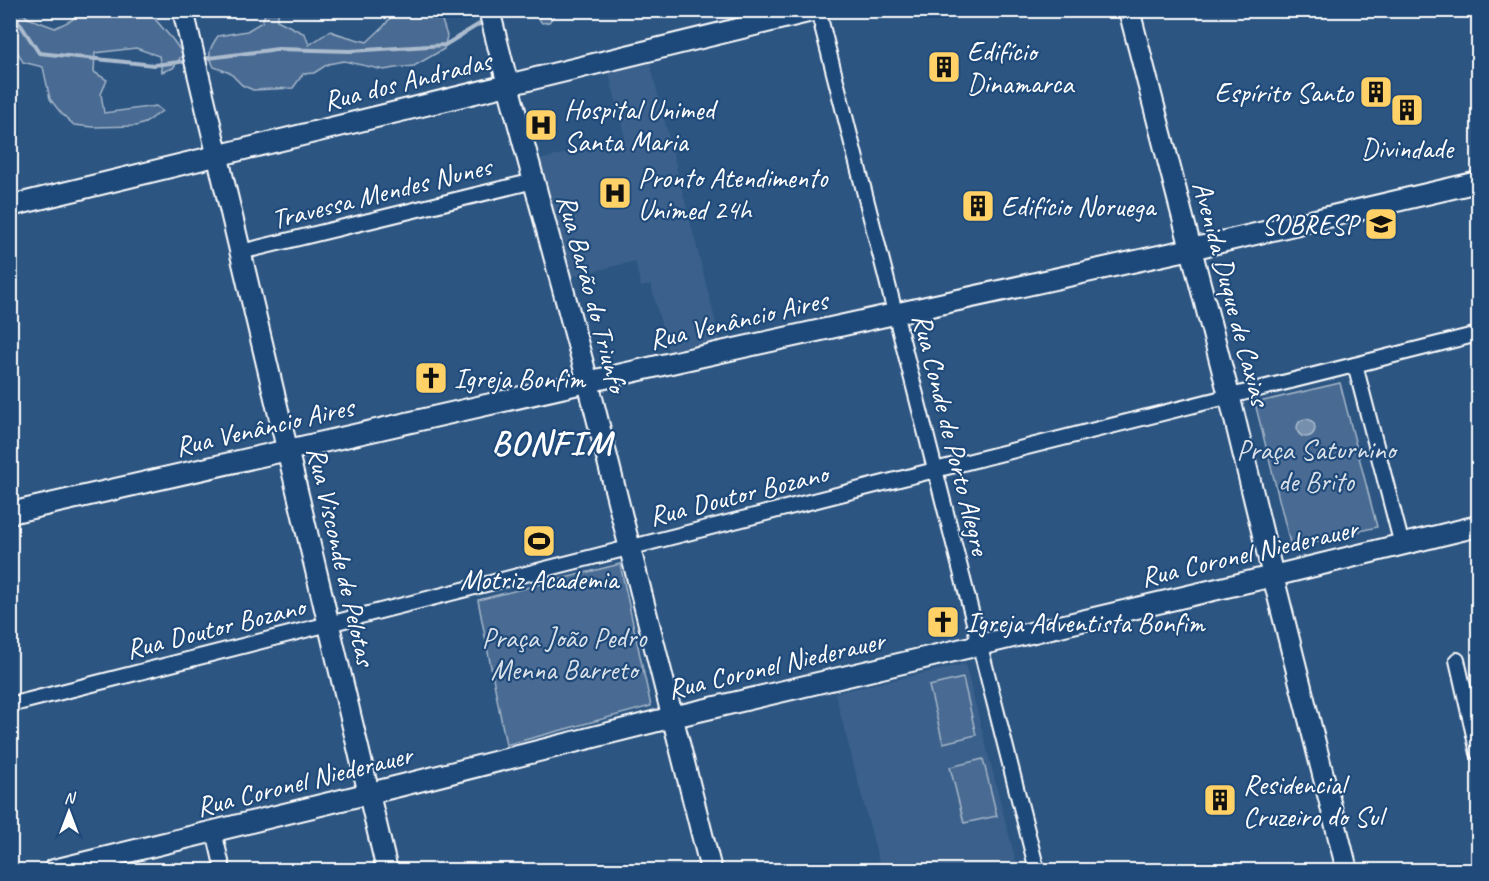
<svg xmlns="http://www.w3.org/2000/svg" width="1489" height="881" viewBox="0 0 1489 881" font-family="Caveat,sans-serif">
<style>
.built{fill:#3b618b}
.green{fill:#486b92;stroke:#a4b5c8;stroke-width:1.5}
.water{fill:#748fad;stroke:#acbcce;stroke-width:1.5}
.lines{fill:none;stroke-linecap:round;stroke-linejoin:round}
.stream{stroke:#acbcce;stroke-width:4}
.street-casing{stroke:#fff;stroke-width:18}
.secondary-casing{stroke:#fff;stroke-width:24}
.street{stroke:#1f4a7a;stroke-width:14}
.secondary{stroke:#1f4a7a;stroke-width:20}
.labels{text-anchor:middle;stroke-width:4.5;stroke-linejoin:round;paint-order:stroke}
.poi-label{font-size:28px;fill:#fff;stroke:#1f4a7a;text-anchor:start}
.street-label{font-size:28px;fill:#fff;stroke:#1f4a7a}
.park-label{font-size:28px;fill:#dae1e9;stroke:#1f4a7a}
.district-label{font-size:34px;font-weight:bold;letter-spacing:1.5px;fill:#fff;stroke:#1f4a7a}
</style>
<rect width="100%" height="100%" fill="#2c5582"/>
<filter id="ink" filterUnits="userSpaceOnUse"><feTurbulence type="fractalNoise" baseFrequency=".0167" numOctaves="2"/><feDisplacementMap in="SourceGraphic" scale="12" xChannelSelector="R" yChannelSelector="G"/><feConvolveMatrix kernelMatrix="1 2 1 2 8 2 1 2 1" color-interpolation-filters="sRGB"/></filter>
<g filter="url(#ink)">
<g class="built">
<path d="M649 59 720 339 668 351 651 285 641 287 635 261 570 277 551 213 539 160 625 138 608 69Z"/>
<path d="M546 117 550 130 536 133 533 120Z"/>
<path d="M965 664 1018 870H881L835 693Z"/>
</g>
<g class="green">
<path d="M10 11H21L28 18 55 28 72 20 78 11H148L173 40 183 54 173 68 162 72 159 56 136 48 95 53 94 72 107 80 101 94 104 113 156 106 162 111 145 123 136 126 93 127 74 125 61 113 50 99 43 67 23 62 11 39Z"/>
<path d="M266 11H279L277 20 305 34 309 45 330 31C342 36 354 38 367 42L384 26 393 14 401 11H439L447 36 444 49 414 66 395 68 384 70 344 61 328 64 314 73 303 74 293 88 253 90 242 85 230 73 214 67C207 53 209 49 218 36L247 31 262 22Z"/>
<path d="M540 11V10L558 11 549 22 542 23 539 19Z"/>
<path d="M1340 383 1377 527 1291 547 1255 403Z"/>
<path d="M620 564 651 706 506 745 478 600Z"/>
<path d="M963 678 976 735 943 743 929 686Z"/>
<path d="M983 759 997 816 964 823 950 767Z"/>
</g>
<circle class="water" cx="1306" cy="428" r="9"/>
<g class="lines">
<g class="stream">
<path d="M11 10 39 53 154 65 188 61"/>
<path d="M201 59 278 49 350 51 445 45 486 20"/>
</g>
<g class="street-casing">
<g id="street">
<path d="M818 10 1037 870"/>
<path d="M241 252 534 181"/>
<path d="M1355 365 1402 545"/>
<path d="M1457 660 1478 753"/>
<path d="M10 705 935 470 1478 334"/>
<path d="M214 831 223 870"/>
</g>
</g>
<g class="secondary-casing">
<g id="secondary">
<path d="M183 10 387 870"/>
<path d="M489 10 508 85 588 382 711 870"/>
<path d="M1129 10 1232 407 1273 576 1347 870"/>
<path d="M10 206 816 10"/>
<path d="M10 513 680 361 1191 249 1478 182"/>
<path d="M54 870 399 786 673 717 1273 576 1478 526"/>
</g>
</g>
<use href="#street" class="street"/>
<use href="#secondary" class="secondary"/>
</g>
</g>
<defs>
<g id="building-square" transform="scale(1.725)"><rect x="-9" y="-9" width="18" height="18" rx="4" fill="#ffd166" stroke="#1f4a7a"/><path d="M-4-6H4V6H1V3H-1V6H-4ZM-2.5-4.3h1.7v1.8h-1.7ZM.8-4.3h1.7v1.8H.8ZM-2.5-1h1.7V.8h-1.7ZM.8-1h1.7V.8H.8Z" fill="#111"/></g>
<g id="hospital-square" transform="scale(1.725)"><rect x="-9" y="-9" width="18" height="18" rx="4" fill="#ffd166" stroke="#1f4a7a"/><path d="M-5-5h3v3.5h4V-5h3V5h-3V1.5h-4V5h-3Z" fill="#111"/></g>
<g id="university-square" transform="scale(1.725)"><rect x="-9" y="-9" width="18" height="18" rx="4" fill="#ffd166" stroke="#1f4a7a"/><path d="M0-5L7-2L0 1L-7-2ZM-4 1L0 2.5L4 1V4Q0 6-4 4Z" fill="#111"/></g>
<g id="church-square" transform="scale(1.725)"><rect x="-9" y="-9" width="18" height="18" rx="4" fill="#ffd166" stroke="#1f4a7a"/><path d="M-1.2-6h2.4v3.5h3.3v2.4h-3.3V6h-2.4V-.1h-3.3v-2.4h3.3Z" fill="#111"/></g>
<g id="stadium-square" transform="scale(1.725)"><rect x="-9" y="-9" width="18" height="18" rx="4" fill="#ffd166" stroke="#1f4a7a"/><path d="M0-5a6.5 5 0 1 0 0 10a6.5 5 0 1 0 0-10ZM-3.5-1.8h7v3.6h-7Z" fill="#111"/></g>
</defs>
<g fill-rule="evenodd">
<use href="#building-square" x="944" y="67"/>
<use href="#building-square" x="1376" y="92"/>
<use href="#building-square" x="1407" y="110"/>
<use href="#hospital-square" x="541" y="125"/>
<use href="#hospital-square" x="615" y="193"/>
<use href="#building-square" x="978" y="206"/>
<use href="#university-square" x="1381" y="224"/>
<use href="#church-square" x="431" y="378"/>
<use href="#stadium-square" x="539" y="541"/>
<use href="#church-square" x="943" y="622"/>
<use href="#building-square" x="1220" y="800"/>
</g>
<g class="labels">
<g class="poi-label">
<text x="967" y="61">Edifício<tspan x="967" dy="32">Dinamarca</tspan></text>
<text x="1353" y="102" text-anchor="end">Espírito Santo</text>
<text x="564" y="119">Hospital Unimed<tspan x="564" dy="32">Santa Maria</tspan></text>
<text x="1407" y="158" text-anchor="middle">Divindade</text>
<text x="638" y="187">Pronto Atendimento<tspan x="638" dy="32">Unimed 24h</tspan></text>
<text x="1001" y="216">Edifício Noruega</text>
<text x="1358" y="234" text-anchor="end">SOBRESP</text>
<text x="454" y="388">Igreja Bonfim</text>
<text x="539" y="589" text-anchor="middle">Motriz Academia</text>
<text x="966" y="632">Igreja Adventista Bonfim</text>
<text x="1243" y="794">Residencial<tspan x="1243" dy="32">Cruzeiro do Sul</tspan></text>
</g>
<g class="street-label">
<text transform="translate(407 80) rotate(-14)" y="10">Rua dos Andradas</text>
<text transform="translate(381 192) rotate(-14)" y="10">Travessa Mendes Nunes</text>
<text transform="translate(593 293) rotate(75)" y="10">Rua Barão do Triunfo</text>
<text transform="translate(1232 293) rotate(75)" y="10">Avenida Duque de Caxias</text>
<text transform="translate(738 319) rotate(-13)" y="10">Rua Venâncio Aires</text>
<text transform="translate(264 426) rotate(-13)" y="10">Rua Venâncio Aires</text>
<text transform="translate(952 434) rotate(76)" y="10">Rua Conde de Porto Alegre</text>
<text transform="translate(738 494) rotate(-14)" y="10">Rua Doutor Bozano</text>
<text transform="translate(1249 552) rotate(-13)" y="10">Rua Coronel Niederauer</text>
<text transform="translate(342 556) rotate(77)" y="10">Rua Visconde de Pelotas</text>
<text transform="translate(215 627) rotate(-14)" y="10">Rua Doutor Bozano</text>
<text transform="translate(776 664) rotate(-13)" y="10">Rua Coronel Niederauer</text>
<text transform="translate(304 780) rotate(-14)" y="10">Rua Coronel Niederauer</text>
</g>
<g class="park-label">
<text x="1316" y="459">Praça Saturnino<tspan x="1316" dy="32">de Brito</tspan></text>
<text x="564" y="647">Praça João Pedro<tspan x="564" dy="32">Menna Barreto</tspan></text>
</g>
<g class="district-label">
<text x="552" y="454">BONFIM</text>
</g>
</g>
<rect width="1489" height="881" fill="none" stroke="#1f4a7a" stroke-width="36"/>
<rect x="18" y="18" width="1453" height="845" fill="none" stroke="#fff" stroke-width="2" filter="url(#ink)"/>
<g transform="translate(69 812)" stroke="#1f4a7a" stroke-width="4.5" paint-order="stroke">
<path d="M0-4.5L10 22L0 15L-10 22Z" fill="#ffffff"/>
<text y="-9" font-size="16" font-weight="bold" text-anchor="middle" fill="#ffffff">N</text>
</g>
</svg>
